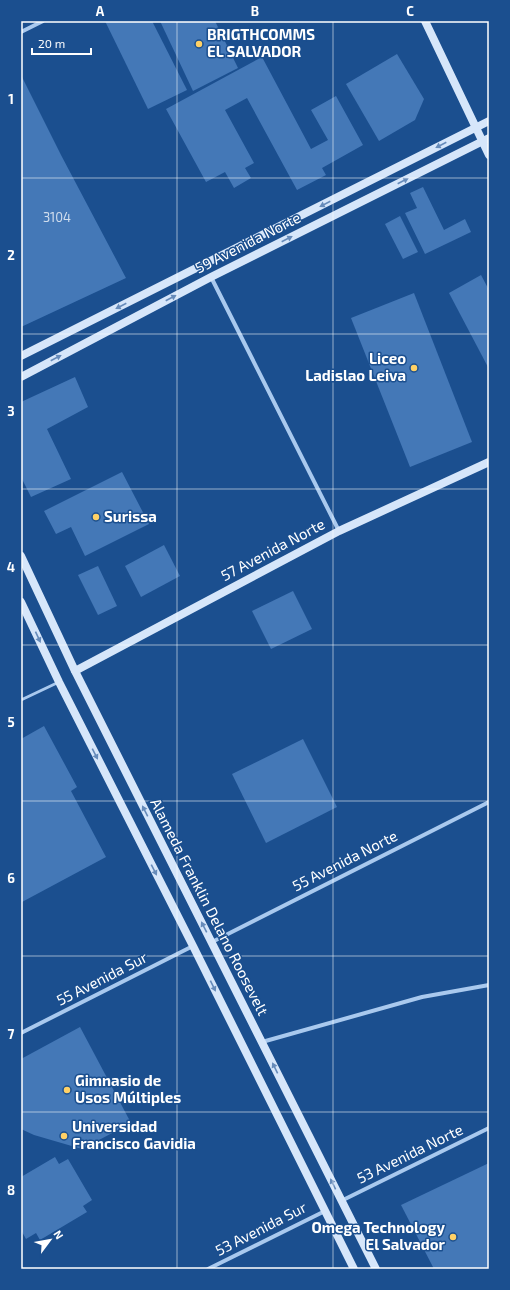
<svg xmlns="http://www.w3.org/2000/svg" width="510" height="1290" viewBox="0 0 510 1290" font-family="'Exo 2',sans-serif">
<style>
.building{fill:#4478b7}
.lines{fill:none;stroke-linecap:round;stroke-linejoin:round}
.lane{stroke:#a9c9ee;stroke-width:3}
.street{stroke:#a9c9ee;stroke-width:4}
.secondary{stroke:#d6e6fa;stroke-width:8}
.oneway{fill:#668bba}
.grid{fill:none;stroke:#fff;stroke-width:1;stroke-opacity:0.55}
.poi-dot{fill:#ffd166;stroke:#1b4f8f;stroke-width:1.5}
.labels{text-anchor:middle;stroke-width:3;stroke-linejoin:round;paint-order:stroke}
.number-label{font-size:13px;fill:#d0dded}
.poi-label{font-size:15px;font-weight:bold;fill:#fff;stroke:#1b4f8f;text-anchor:start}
.street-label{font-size:15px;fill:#fff;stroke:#1b4f8f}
.neatline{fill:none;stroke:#fff;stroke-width:1.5}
.grid-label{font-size:13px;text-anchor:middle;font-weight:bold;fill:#fff}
</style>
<rect width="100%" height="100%" fill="#1b4f8f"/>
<g class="building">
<path d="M105 21H152L187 90 148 109Z"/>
<path d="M160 21H215L238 68 193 91Z"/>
<path d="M397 54 424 99 415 120 379 141 346 84Z"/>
<path d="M262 57 311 149 328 140 311 110 336 96 363 145 322 168 326 175 297 190 247 98 225 110 254 163 245 168 251 178 234 188 225 172 206 182 166 109Z"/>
<path d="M21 75 61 155 126 278 21 327Z"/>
<path d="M423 187 444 230 465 219 471 232 425 254 405 213 417 208 410 193Z"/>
<path d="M400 216 418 252 403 259 385 224Z"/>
<path d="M481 275 489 290V369L449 293Z"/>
<path d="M414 293 472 442 410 467 351 318Z"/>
<path d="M75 377 88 407 47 429 71 479 31 497 21 477V402Z"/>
<path d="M122 472 149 524 85 556 71 527 56 534 44 511Z"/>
<path d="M164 545 180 576 141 597 125 566Z"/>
<path d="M98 566 117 606 98 615 78 575Z"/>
<path d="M293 591 312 629 271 649 252 611Z"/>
<path d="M44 726 77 787 71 791 106 857 22 902 21 899V739Z"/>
<path d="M303 739 337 807 266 843 232 774Z"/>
<path d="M80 1027 131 1123 82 1149 34 1135 21 1129V1059Z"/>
<path d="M55 1157 59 1164 68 1159 92 1200 83 1206 87 1212 40 1240 36 1233 26 1239 21 1230V1177Z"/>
<path d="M489 1163V1269H434L401 1205Z"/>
</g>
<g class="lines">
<path class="lane" d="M21 700 59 682"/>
<g class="street">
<path d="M21 32 43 21"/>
<path d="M211 277 339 531"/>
<path d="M212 942 489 802"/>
<path d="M21 1033 193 946"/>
<path d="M262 1042 422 997 489 985"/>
<path d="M341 1201 489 1128"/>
<path d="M208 1269 325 1211"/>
</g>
<g class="secondary">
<path d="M425 21 489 155"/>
<path d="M21 356 489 121"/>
<path d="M21 377 211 277 489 138"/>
<path d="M21 556 75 671 376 1269"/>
<path d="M21 602 59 682 193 946 354 1269"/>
<path d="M75 671 339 531 489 462"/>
</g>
</g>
<defs><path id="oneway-solid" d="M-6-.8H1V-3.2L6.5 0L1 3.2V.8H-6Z"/></defs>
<g class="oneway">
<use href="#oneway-solid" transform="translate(441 145) rotate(153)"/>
<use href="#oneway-solid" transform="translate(403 181) rotate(-27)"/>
<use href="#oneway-solid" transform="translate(325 204) rotate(153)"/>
<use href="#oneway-solid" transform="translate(287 239) rotate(-27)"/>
<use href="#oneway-solid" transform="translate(171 298) rotate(-28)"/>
<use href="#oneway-solid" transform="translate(121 306) rotate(153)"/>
<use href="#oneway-solid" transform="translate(56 358) rotate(-28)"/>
<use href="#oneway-solid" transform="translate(38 637) rotate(65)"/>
<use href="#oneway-solid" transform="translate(95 754) rotate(63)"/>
<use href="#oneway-solid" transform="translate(145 811) rotate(-117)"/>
<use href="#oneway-solid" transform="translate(154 870) rotate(63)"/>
<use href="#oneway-solid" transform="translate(204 927) rotate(-117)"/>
<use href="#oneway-solid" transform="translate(213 986) rotate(64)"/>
<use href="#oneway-solid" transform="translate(275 1068) rotate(-116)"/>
<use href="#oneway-solid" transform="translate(333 1184) rotate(-116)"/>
</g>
<path class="grid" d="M177 21V1269M333 21V1269M21 178H489M21 334H489M21 489H489M21 645H489M21 801H489M21 956H489M21 1112H489"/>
<g class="poi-dot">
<circle cx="199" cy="44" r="4"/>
<circle cx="414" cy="368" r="4"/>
<circle cx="96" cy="517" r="4"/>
<circle cx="67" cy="1090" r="4"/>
<circle cx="64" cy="1136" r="4"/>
<circle cx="453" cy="1237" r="4"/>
</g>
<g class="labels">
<g class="number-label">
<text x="57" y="222">3104</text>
</g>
<g class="poi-label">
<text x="207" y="40">BRIGTHCOMMS<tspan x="207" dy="17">EL SALVADOR</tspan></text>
<text x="406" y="364" text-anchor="end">Liceo<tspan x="406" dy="17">Ladislao Leiva</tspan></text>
<text x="104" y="522">Surissa</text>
<text x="75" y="1086">Gimnasio de<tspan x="75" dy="17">Usos Múltiples</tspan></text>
<text x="72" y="1132">Universidad<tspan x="72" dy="17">Francisco Gavidia</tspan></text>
<text x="445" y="1233" text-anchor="end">Omega Technology<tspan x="445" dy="17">El Salvador</tspan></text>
</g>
<g class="street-label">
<text transform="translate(248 243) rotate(-27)" y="5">59 Avenida Norte</text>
<text transform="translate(273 550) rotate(-28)" y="5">57 Avenida Norte</text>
<text transform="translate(345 861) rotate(-27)" y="5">55 Avenida Norte</text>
<text transform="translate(209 907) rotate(63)" y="5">Alameda Franklin Delano Roosevelt</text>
<text transform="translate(102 979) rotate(-27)" y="5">55 Avenida Sur</text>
<text transform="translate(410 1154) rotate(-26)" y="5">53 Avenida Norte</text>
<text transform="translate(261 1229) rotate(-27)" y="5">53 Avenida Sur</text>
</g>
</g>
<rect width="510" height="1290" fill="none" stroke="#1b4f8f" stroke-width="44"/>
<g transform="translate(50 1240) rotate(58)" stroke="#1b4f8f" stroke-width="3" paint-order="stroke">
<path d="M0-3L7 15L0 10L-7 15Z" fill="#ffffff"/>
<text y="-6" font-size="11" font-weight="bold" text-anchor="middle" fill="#ffffff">N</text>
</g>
<path d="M32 48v6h59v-6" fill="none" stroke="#ffffff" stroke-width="2"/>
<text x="38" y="48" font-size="12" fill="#ffffff" stroke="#1b4f8f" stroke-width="3" paint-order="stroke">20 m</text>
<rect x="22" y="22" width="466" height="1246" class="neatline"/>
<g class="grid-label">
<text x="100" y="16">A</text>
<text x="255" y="16">B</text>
<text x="410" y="16">C</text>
<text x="11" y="104">1</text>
<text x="11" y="260">2</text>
<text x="11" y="416">3</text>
<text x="11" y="572">4</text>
<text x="11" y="727">5</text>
<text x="11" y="883">6</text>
<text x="11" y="1039">7</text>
<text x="11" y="1195">8</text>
</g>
</svg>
